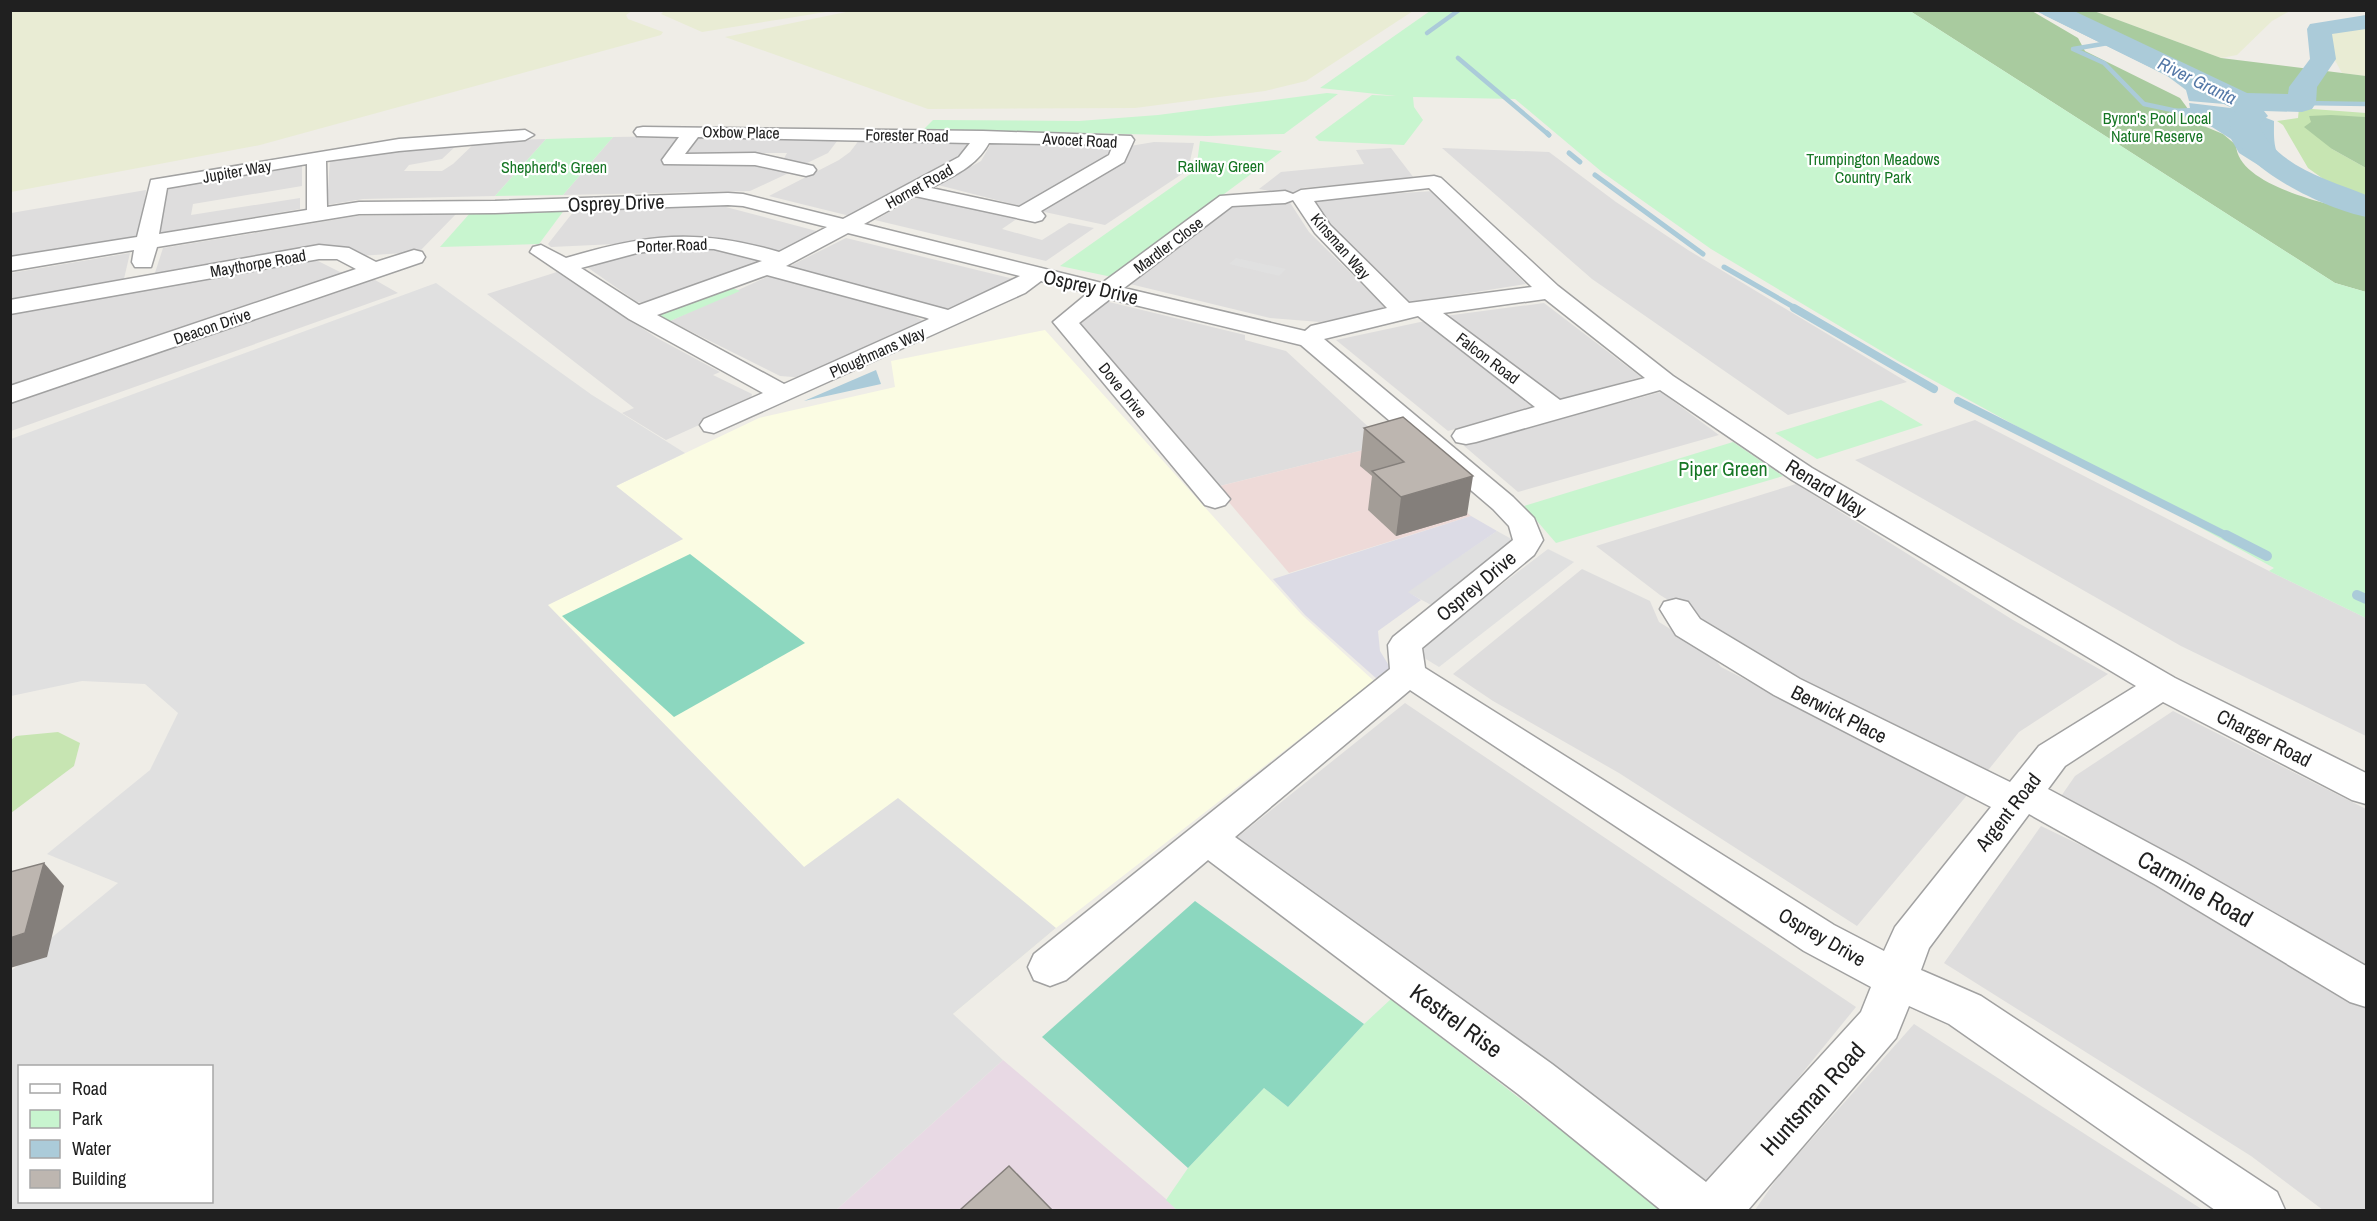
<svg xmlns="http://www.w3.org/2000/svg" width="2377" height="1221" viewBox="0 0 2377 1221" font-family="'Archivo Narrow',sans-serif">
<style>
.residential{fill:#dedddd}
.commercial{fill:#eedad8}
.industrial{fill:#e8d9e4}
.education{fill:#fbfce3}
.farmland{fill:#e9ecd4}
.grass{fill:#c7e5b2}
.forest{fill:#a9cb9f}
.park{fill:#c8f5cf}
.pitch{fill:#8cd7bf}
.parking{fill:#e0e0e0;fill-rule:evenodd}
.plaza{fill:#dcdbe5}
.water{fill:#abcbd9}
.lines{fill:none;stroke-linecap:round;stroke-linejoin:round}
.stream-far3{stroke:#abcbd9;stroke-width:4.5}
.stream-far2{stroke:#abcbd9;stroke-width:5}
.stream-far1{stroke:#abcbd9;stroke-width:8}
.stream{stroke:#abcbd9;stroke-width:10}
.river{fill:#abcbd9;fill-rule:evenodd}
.minor-casing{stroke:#a1a1a1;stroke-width:3}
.minor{fill:#fff;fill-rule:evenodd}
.wall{fill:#a39d97}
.shaded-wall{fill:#847f7b}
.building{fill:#bdb6b0;stroke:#847f7b;stroke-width:1.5}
.labels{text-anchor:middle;stroke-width:4.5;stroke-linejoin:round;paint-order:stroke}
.far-park-label{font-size:16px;fill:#167624;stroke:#fff}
.far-street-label{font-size:16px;fill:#202020;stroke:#fff}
.far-water-label{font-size:18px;font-style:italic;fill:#5478a7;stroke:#fff}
.street-label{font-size:20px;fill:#202020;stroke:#fff}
.park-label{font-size:20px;fill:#167624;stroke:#fff}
.near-street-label{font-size:24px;fill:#202020;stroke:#fff}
</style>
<rect width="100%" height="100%" fill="#efede7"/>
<g class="residential">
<path d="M680 136 663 165 754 163 793 171 750 191 563 195 613 137Z"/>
<path d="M841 136 828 153 805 164 783 160 787 153H751L746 157 680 159 696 137Z"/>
<path d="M546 139 495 196 363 199 327 205 330 159 458 144 442 159 409 165 404 171H442L453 164 477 141Z"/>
<path d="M860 139 969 140 963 152 949 164 850 216 769 196 839 160 850 152Z"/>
<path d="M992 142 1108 143 1114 145 1109 156 1024 207 938 185 981 161Z"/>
<path d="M1154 142 1194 143 1188 170 1105 225 1040 211 1130 146Z"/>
<path d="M1391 148 1414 178 1302 188 1291 195 1259 189 1281 172 1364 164 1356 150Z"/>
<path d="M1442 148 1549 152 1616 202 1688 250 1907 382 1788 415 1592 279Z"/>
<path d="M302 163V186L193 204 191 215 300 198V209L157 234 164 197 170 185Z"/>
<path d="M146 190 141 238 11 258V213Z"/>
<path d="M1433 191 1526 284 1406 303 1328 225 1313 199Z"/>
<path d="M922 194 1021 216 1002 229 1042 240 1069 223 1094 228 1046 261 875 220Z"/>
<path d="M1289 201 1309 232 1387 309 1320 322 1270 318 1130 284 1233 206Z"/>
<path d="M722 206 824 233 785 251 776 252 724 239 551 247 548 244 574 211Z"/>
<path d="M456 214 419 252 359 256 336 248 153 279 163 248 357 216Z"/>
<path d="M846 238 1018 280 960 308 946 309 788 267Z"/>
<path d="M699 246 760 261 748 270 649 304 637 302 587 267 649 247Z"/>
<path d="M130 253 123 283 11 303V273Z"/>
<path d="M314 259 344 274 14 386 11 384V312Z"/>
<path d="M557 272 657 338 720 372 713 375 752 394 750 402 666 440 622 413 634 408 487 294Z"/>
<path d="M368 276 398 293 11 431 10 400Z"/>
<path d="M769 276 902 310 928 323 806 378 780 376 670 321Z"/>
<path d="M1105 301 1245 335V340L1286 351 1387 444 1216 487 1075 324Z"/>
<path d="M1544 303 1641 377 1560 400 1445 316Z"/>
<path d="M1425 321 1539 405 1448 431 1336 340Z"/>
<path d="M1661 392 1719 435 1518 492 1463 445Z"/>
<path d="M1975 420 2269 571 2366 618V736L2181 646 1855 460Z"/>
<path d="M1796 484 2013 620 2108 674 2019 732 1985 774 1799 680 1660 595 1596 546Z"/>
<path d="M1582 569 1650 601 1659 622 1712 655 1721 667 1968 794 1857 926 1619 773 1493 701 1453 674Z"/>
<path d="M1405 703 1856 1007 1710 1186 1235 839Z"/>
<path d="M2173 711 2366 809V976L2057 802 2075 776Z"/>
<path d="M2041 826 2130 869 2366 1006V1210H2323L2251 1156 1944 963Z"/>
<path d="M1914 1024 2203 1210H1755L1778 1177Z"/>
</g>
<path class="commercial" d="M1387 444 1471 516 1289 573 1216 487Z"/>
<path class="industrial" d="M1003 1060 1166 1199 1177 1210H836Z"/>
<path class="education" d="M1045 330 1302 615 1374 681 1056 928 953 1014 804 867 547 605 683 539 616 486 759 418 895 387 891 361Z"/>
<g class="farmland">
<path d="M632 11 626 15 628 19 663 32 661 35 260 145 11 192V11Z"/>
<path d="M664 11V10L832 11 702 32 661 14Z"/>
<path d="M851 11V10L1413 11 1306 81 1265 91 1135 108 928 109 725 37Z"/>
<path d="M2094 11H2290L2272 21 2237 55 2221 58Z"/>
<path d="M2366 28V76L2342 73 2327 46 2329 34Z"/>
</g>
<g class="grass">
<path d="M2299 108 2366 113V117L2309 116 2332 149 2366 168V201L2329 183 2308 168 2283 125 2277 121 2298 118Z"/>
<path d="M58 732 80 743 74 766 11 813V740L16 736Z"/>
</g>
<g class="forest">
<path d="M1910 11H2032L2078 38 2085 51 2180 98 2199 124 2223 134 2236 145C2238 187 2333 205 2366 214V292L2335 283Z"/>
<path d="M2065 11H2094L2221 58 2366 76V102H2291L2262 98 2230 90 2170 58Z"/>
<path d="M2331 115 2366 117V168L2332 149 2304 127 2311 122 2309 116Z"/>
</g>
<g class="park">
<path d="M1430 11H1910L2335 283 2366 292V618L2269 571 2274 568 1898 361 1711 249 1602 172 1515 99 1413 97 1414 107 1423 120 1404 145 1319 141 1315 137 1372 95 1396 96 1320 88Z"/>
<path d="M1327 93 1338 94 1284 134 1207 136 924 129 933 120 1079 121 1158 115Z"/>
<path d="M613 137 563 195 495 196 546 139Z"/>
<path d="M1200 141 1282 151 1112 277 1060 266 1196 170Z"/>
<path d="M565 209 539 244 440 247 471 212Z"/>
<path d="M733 288 740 291 670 321 660 316 666 310Z"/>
<path d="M1881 400 1923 425 1817 459 1775 433Z"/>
<path d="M1733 442 1783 476 1556 543 1524 506Z"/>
<path d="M1391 999 1664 1210H1177L1166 1200 1188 1168 1264 1088 1288 1107 1364 1024Z"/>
</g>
<g class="pitch">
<path d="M690 554 805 643 674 717 562 616Z"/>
<path d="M1195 901 1364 1024 1288 1107 1264 1088 1188 1168 1042 1037Z"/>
</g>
<g class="parking">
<path d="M1236 258 1286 269 1279 276 1229 264Z"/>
<path d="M436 283 592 395 685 453 616 486 683 539 548 605 804 867 898 798 1056 928 953 1014 1003 1060 836 1210H11V971L118 883 47 854 150 770 178 713 145 684 82 681 11 696V439ZM20 1066H212V1202H20Z"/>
<path d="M1497 531 1515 541 1433 606 1407 592Z"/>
<path d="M1548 549 1574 562 1439 667 1421 656 1420 649 1425 643Z"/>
</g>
<path class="plaza" d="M1471 516 1497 531 1408 592 1421 600 1378 631 1380 651 1391 669 1377 679 1305 615 1273 579Z"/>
<g class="water">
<path d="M2036 11H2061L2210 83 2271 108 2189 101 2186 90 2166 75Z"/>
<path d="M2189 103 2239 109 2243 114 2251 112 2274 121C2274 134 2273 146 2279 157 2287 176 2347 193 2366 202V214L2290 185 2239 153 2231 139 2212 127 2166 109 2190 108Z"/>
<path d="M876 370 881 384 804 401Z"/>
</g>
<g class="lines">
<g class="stream-far3">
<path d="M1427 33 1459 10"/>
<path d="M2114 42 2073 49 2104 63 2144 104 2177 111"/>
<path d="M1458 58 1549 135"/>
<path d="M2302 103 2366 104"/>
</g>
<g class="stream-far2">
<path d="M1547 133 1549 135"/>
<path d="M1569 153 1580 162"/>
<path d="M1595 175 1703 254"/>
<path d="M1724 267 1797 309"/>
</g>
<g class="stream-far1">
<path d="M1794 308 1934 389"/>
<path d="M1958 401 2229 537"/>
</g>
<g class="stream">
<path d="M2226 535 2267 556"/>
<path d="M2357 595 2366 599"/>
</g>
<path class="river" d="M2040 10H2072L2247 93 2288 94 2289 87 2310 59 2307 29 2310 24 2366 15V29L2332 34 2336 59 2317 87 2316 103 2312 109 2302 112 2264 111 2268 116 2259 124C2274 166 2330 180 2366 195V217C2326 209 2233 167 2229 120L2236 113 2232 108 2044 15Z"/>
<g class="minor-casing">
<g id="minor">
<path d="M643 127 983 131 1131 136 1134 140 1124 162 1041 211 1045 216 1042 220 1035 222 915 196 864 224 1102 283 1220 196 1285 191 1293 194 1301 190 1434 176 1441 178 1558 286 1673 376 1812 468 2175 678 2366 773V804L2352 800 2163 702 2065 766 2048 789 2186 863 2366 966V1007L2350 1002 2156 885 2029 814 1929 948 1921 970 1981 996 2277 1192 2285 1210H2215L1949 1024 1909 1006 1896 1038 1748 1210H1661L1518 1094 1208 860 1066 980 1050 986 1034 980 1028 967 1034 954 1390 669 1388 645 1393 637 1513 540 1509 526 1493 509 1301 345 1110 299 1079 323 1225 493 1230 499 1225 505 1215 508 1205 505 1053 322 1088 293 1041 281 1025 293 714 433 704 431 700 425 704 419 763 393 629 319 530 252 533 247 541 245 566 258C646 234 698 228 779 252L827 227 743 206 728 205 495 213 359 214 157 247 151 267H135L132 262 134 250 10 271V257L137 237 151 180 399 139 525 130 534 135 525 140 399 151 326 161 327 207 359 202 495 201 728 193 743 194 843 219 959 157 970 143 698 137 685 154 755 153 813 166 816 170 813 174 806 176 755 165 664 164 662 160 679 137 637 136 634 132 637 128ZM989 143 1113 145 1109 155 1019 207 931 188C954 175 976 167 989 143ZM307 164V210L159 234 167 188ZM1429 188 1532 287 1409 303 1330 225 1314 201ZM1293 200 1315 233 1387 308 1311 326 1305 331 1124 288 1232 206 1285 203ZM848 233 1020 276 948 310 786 266ZM675 248 714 249 762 261 639 305 581 268 637 253ZM767 275 927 318 929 319 784 384 657 315ZM1545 299 1645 378 1560 400 1443 313ZM1418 316 1535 407 1456 430 1452 436 1456 442 1466 444 1476 442 1660 390 1792 480 2136 686 2039 746 2010 782 1800 679 1700 619 1688 602 1676 599 1664 602 1660 609 1676 635 1774 695 1991 807 1895 927 1884 951 1834 925 1425 668 1422 648 1534 555 1543 540 1534 518 1513 497 1324 339ZM1410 690 1804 951 1871 987 1861 1012 1706 1182 1552 1064 1235 837Z"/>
<path d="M319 245 349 248 376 262 414 250 422 252 425 257 422 262 10 403V386L356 269 337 259H319L10 314V300Z"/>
</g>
</g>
<use href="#minor" class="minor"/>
</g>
<path class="wall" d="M1364 428 1467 515 1396 536 1368 510 1372 476 1360 466Z"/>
<g class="shaded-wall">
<path d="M1473 476 1467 515 1396 536 1401 497Z"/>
<path d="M44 863 64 886 47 957 10 968V938Z"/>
</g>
<g class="building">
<path d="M1403 417 1473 476 1401 497 1372 471 1404 462 1364 428Z"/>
<path d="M44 863 25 933 10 938V872Z"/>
<path d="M1009 1166 1052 1210H960Z"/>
</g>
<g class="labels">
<g class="far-park-label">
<text x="2157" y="124">Byron's Pool Local<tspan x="2157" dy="18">Nature Reserve</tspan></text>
<text x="1873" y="165">Trumpington Meadows<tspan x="1873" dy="18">Country Park</tspan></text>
<text x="1221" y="172">Railway Green</text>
<text x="554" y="173">Shepherd's Green</text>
</g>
<g class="far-street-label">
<text transform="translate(741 132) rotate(1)" y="6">Oxbow Place</text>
<text transform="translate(907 135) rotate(1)" y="6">Forester Road</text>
<text transform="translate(1080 140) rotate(3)" y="6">Avocet Road</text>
<text transform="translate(237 171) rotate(-10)" y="6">Jupiter Way</text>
<text transform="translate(919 186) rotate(-29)" y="6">Hornet Road</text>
<text transform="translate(672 245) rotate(-2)" y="6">Porter Road</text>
<text transform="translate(1168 245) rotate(-37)" y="6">Mardler Close</text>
<text transform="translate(1341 246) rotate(49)" y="6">Kinsman Way</text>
<text transform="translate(258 263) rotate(-10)" y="6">Maythorpe Road</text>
<text transform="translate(212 326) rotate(-19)" y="6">Deacon Drive</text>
<text transform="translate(877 352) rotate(-24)" y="6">Ploughmans Way</text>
<text transform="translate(1488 358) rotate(37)" y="6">Falcon Road</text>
<text transform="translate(1123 390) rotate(51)" y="6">Dove Drive</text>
</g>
<g class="far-water-label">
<text transform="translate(2197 81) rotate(26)" y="6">River Granta</text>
</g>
<g class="street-label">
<text transform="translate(616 203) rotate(-2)" y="7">Osprey Drive</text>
<text transform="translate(1091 287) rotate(13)" y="7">Osprey Drive</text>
<text transform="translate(1826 488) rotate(32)" y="7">Renard Way</text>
<text transform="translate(1476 586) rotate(-40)" y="7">Osprey Drive</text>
<text transform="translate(1839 714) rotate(27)" y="7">Berwick Place</text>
<text transform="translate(2264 738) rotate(27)" y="7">Charger Road</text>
<text transform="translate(2008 812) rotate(-52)" y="7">Argent Road</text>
<text transform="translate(1822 937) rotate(30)" y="7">Osprey Drive</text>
</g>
<g class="park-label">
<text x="1723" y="476">Piper Green</text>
</g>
<g class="near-street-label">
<text transform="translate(2195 889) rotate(30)" y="8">Carmine Road</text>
<text transform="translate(1456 1021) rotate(36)" y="8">Kestrel Rise</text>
<text transform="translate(1813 1099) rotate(-48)" y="8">Huntsman Road</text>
</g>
</g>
<rect width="2377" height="1221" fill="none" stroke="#202020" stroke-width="24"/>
<rect x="18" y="1065" width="195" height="138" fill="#ffffff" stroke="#a6a6a6" stroke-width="1.5"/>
<rect x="30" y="1084" width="30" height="9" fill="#ffffff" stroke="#a6a6a6" stroke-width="1.5"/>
<text x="72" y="1095" font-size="18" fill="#202020">Road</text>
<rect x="30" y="1110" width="30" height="18" fill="#c8f5cf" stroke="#a6a6a6" stroke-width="1.5"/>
<text x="72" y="1125" font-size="18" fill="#202020">Park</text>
<rect x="30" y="1140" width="30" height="18" fill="#abcbd9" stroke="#a6a6a6" stroke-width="1.5"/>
<text x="72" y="1155" font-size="18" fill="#202020">Water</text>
<rect x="30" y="1170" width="30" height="18" fill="#bdb6b0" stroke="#a6a6a6" stroke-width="1.5"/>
<text x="72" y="1185" font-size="18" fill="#202020">Building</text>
</svg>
